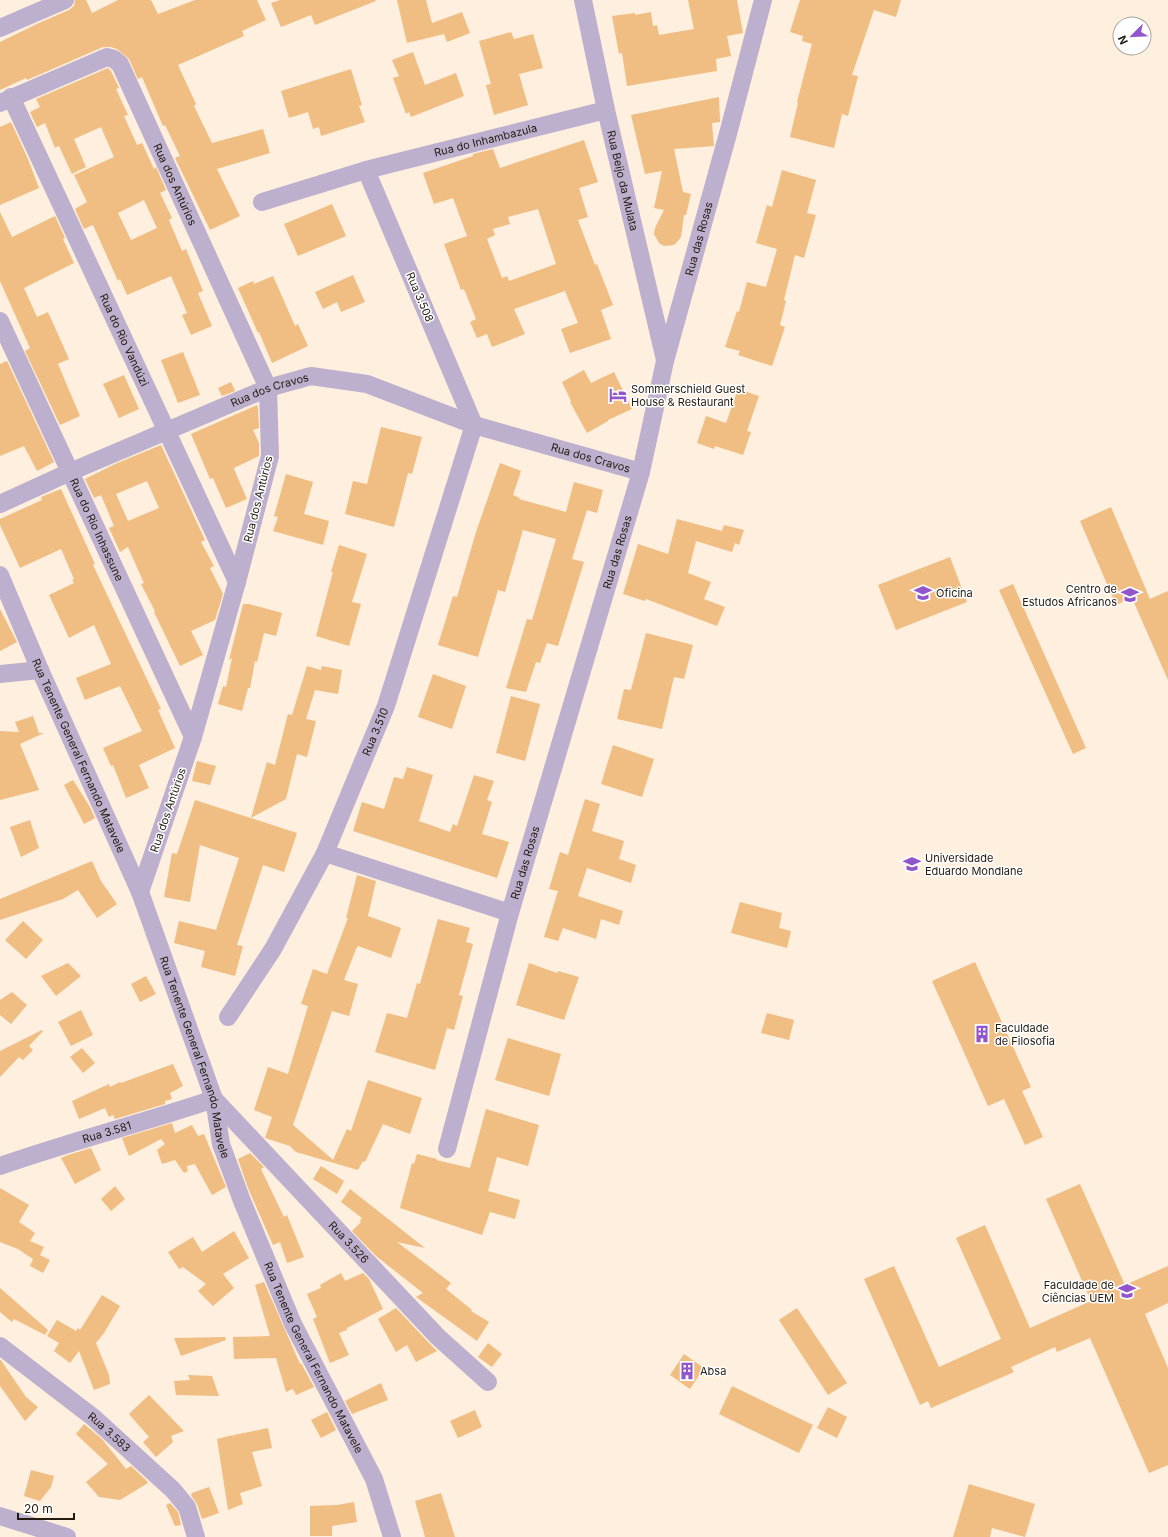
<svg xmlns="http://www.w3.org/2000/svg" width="1168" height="1537" viewBox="0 0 1168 1537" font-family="Inter,sans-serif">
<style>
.building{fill:#f0bd82;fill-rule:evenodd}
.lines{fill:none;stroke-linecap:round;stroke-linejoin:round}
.minor{stroke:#bdb0ce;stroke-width:18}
.labels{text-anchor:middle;stroke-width:3;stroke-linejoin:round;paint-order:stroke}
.street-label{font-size:11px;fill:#231a10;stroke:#fff}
.poi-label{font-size:11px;fill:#231a10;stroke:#fff;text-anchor:start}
</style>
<rect width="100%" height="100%" fill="#ffefde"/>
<g class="building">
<path d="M75 0H86L92 13 118 0H151L158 14 195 0H257L266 20 242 31 244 36 178 65 196 104 194 106 212 143 263 129 270 153 217 169 240 216 210 230 175 158 180 156 165 125 163 126 142 77 138 79 129 59 117 49 110 47H103L27 80 26 78 0 90V42L39 23 69 10 74 6Z"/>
<path d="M280 0H375L376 1 315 25 311 15 281 27 271 3Z"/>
<path d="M397 0H426L432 23 462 12 470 33 447 42 444 34 407 43Z"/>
<path d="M688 0H737L743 33 727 36 731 56 716 59 717 71 627 86 622 53 619 54 612 16 635 13V15L651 12 653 26 657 25 659 35 694 29Z"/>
<path d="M800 0H901L896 17 874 10 852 75 858 76 848 116 842 114 834 148 790 137 798 103 797 102 812 44 802 41 803 36 790 32Z"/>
<path d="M511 32 514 39 533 34 543 68 519 74 528 105 494 115 486 85 491 84 479 41Z"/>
<path d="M413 52 425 85 456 73 464 96 411 117 409 112 406 114 393 78 399 76 392 60Z"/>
<path d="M108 68 111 71 119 88 116 89 128 115 124 116 137 145 142 143 154 169 156 167 166 190 160 193 172 218 169 220 182 251 186 249 203 291 198 293 212 326 191 335 182 315 187 313 171 276 127 295 120 279 118 281 93 225 84 229 75 209 87 202 74 175 114 157 101 127 74 139 86 167 72 174 59 146 55 148 45 123 37 127 30 112 40 107 36 99ZM144 200 157 228 131 240 118 213Z"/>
<path d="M351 69 362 105 359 106 365 122 321 136 319 127 313 129 308 112 289 118 281 91Z"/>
<path d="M719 97 720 122 712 123 714 146 674 149 683 192 691 194 686 215H684L681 237 678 241 674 245 664 246 659 243 654 234 655 228 664 210 654 208 662 171 645 174 631 115Z"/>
<path d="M11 122 28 159 39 188 0 205V127Z"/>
<path d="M584 140 598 182 579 188 588 217 578 220 595 265 597 264 613 305 601 310 611 339 570 353 561 329 578 323 565 291 514 309 525 334 492 347 487 334 477 338 470 322 476 319 464 289 461 290 444 244 467 236 453 198 434 204 423 173 473 156V154L493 149 500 168ZM538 209 556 264 509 281 507 276 502 278 487 239 495 235 493 229 510 224 508 217Z"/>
<path d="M782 170 816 180 807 213 816 215 804 258 795 255 784 300 786 301 780 325 785 327 772 366 738 355 740 351 725 347 737 311 739 312 747 282 766 287 777 249 756 243 767 205 772 207Z"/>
<path d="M332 204 346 236 298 256 284 224Z"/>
<path d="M0 212 12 237 55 216 65 238 63 239 74 263 24 288 37 317 48 312 69 359 58 364 80 416 60 425 25 351 30 348 0 281Z"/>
<path d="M353 275 365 302 341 312 337 302 323 309 315 292Z"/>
<path d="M273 276 295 326 298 324 308 346 272 363 259 332 258 333 238 288 253 281 254 284Z"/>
<path d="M183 352 200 395 178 403 161 360Z"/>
<path d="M7 361 54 462 37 471 24 446 0 456V364Z"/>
<path d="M584 370 591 383 614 372 632 409 608 420V421L587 433 570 402 571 401 562 382Z"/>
<path d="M124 375 139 409 119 418 103 384Z"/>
<path d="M231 382 235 391 222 396 218 388Z"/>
<path d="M738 389 759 396 747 431 751 432 743 455 715 446 714 449 697 443 706 416 726 423Z"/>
<path d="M257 405 258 408 259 428 253 430 259 443V456L234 468V469L247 499 226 508 213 478 210 479 191 434Z"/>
<path d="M381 427 422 437 412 474 408 473 394 527 345 514 353 481 367 484Z"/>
<path d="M161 445 205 540 201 542 214 566 210 568 223 594 215 620 191 631 203 655 180 666 154 612 155 611 141 584 144 583 128 547 120 552 109 528 114 526 101 495 94 498 85 479 115 464ZM147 481 159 508 128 521 116 494Z"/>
<path d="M500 463 521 471 513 495 520 498 519 499 566 512 574 482 603 490 597 513 587 510 572 559 584 562 558 646 547 643 540 663 536 662 526 692 506 688 527 619 532 620 556 539 523 530 505 592 498 590 478 657 438 645 453 596 457 597 476 532Z"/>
<path d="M286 474 313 482 304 514 329 521 323 545 273 531 278 517 274 516Z"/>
<path d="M61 489 95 564 93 565 161 709 158 710 175 748 139 765 149 788 126 798 113 765 111 766 103 748 142 731 120 686 85 700 76 678 111 664 94 625 69 638 49 595 74 583 72 580 74 579 61 549 20 568 0 525V519L42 500 41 497Z"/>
<path d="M1111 507 1150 599 1168 591V680L1132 598 1116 605 1080 521Z"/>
<path d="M677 519 722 531 724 525 744 530 739 545 735 543 732 552 696 541 688 573 711 582 704 599 725 607 717 626 646 599 645 601 623 594 638 544 668 554Z"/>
<path d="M339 545 367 554 352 602 361 604 349 646 316 636 333 572H331Z"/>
<path d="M950 557 967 602 896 630 878 585Z"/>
<path d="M1013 584 1086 748 1073 754 999 590Z"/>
<path d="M243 604H249L282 613 276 636 264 633 257 662 255 661 250 688H248L242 711 218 704 223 686 226 687 232 658 229 660Z"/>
<path d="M0 609 17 642 0 651Z"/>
<path d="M646 633 693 645 684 679 674 677 662 729 617 719 624 689 631 690Z"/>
<path d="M307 666 321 670 322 666 342 670 338 694 315 690 306 719 316 721 307 757 297 754 286 799 251 818 267 762 275 765 288 714 292 715Z"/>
<path d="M433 674 466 686 452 729 418 717Z"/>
<path d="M511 696 540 704 525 761 496 753Z"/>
<path d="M33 716 39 733H44L20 744 39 790 0 800V731L19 732 15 722Z"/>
<path d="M613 745 654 759 642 797 601 784Z"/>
<path d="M197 761 216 766 210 785 192 781Z"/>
<path d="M407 767 433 775 419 821 450 832 453 824 457 826 474 775 494 781 487 800 492 802 482 834 509 842 497 878 353 831 362 802 384 809 394 777 403 779Z"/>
<path d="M73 780 90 807 95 818 84 824 64 785Z"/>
<path d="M585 799 600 804 592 831 624 841 619 859 636 865 631 883 587 868 578 896 623 911 619 925 601 919 596 939 563 928 558 941 544 937 558 891 549 889 560 852 568 855Z"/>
<path d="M195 800 297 833 284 872 263 865 237 945 243 946 235 976 201 967 205 951 174 943 179 921 216 930 239 858 200 845 190 902 164 897 172 853 177 854Z"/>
<path d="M30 820 39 848 21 857 10 827Z"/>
<path d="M92 861 101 881 117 904 97 918 78 890 63 899 0 920V899Z"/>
<path d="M357 875 376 881 368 916 401 928 391 958 358 946 356 949 344 980 358 984 349 1016 332 1011 293 1125 333 1160 347 1129 351 1131 368 1080 422 1098 410 1134 383 1124 365 1162 363 1161 358 1170 296 1152 290 1146 265 1138 272 1117 254 1110 268 1067 288 1074 308 1006 301 1004 313 969 327 974 348 918H346Z"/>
<path d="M740 902 782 913 779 928 791 931 787 948 731 933Z"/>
<path d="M438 919 470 928 466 942 473 944 459 995 463 996 454 1030 447 1028 435 1070 375 1052 387 1013 407 1018 417 983 420 984Z"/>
<path d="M23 921 43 940 26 959 5 940Z"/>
<path d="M975 962 1031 1087 1022 1091 1043 1137 1025 1145 1004 1099 988 1106 932 981Z"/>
<path d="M68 963 81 976 56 996 41 976Z"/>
<path d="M529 963 557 973 558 971 579 977 564 1020 516 1005Z"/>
<path d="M146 976 156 994 140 1002 131 984Z"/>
<path d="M12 992 27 1005 11 1024 0 1015V1000Z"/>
<path d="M81 1010 93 1035 71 1046 58 1022Z"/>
<path d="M767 1013 794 1020 789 1040 761 1033Z"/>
<path d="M42 1030 43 1031 29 1046 33 1050 23 1060 19 1057 0 1077V1051Z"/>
<path d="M508 1038 561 1054 549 1096 495 1080Z"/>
<path d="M82 1048 95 1063 83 1073 70 1057Z"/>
<path d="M173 1064 183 1086 170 1093 172 1099 165 1101V1104L115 1119 113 1115 109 1117 105 1108 79 1119 72 1101 109 1084 110 1087 120 1082 121 1083Z"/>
<path d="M486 1109 539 1125 528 1166 497 1157 488 1191 520 1200 515 1219 490 1212 482 1235 400 1208 412 1163 414 1164 417 1154 437 1159 436 1160 470 1168Z"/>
<path d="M172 1123 175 1133 192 1125 198 1136 204 1134 226 1187 212 1195 195 1164 187 1166 188 1171 184 1173 175 1160 162 1164 157 1150 165 1144 161 1139 129 1156 122 1138Z"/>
<path d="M91 1148 101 1170 75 1184 61 1158 68 1155Z"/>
<path d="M250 1153 264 1167 261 1169 284 1217 287 1215 304 1257 287 1263 280 1242 273 1245 248 1188 238 1159Z"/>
<path d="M321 1166 344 1181 337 1194 313 1179Z"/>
<path d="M1080 1184 1125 1285 1168 1266V1303L1145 1314 1168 1368V1465L1149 1473 1090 1338 1057 1352 1055 1347 1011 1367 1014 1372 931 1408 928 1401 920 1405 864 1279 894 1266 939 1367 1001 1339 956 1238 985 1225 1030 1328 1091 1301 1046 1199Z"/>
<path d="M115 1186 125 1199 111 1211 101 1199Z"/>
<path d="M0 1188 29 1205 19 1222 35 1233 30 1241 44 1247 40 1255 50 1260 43 1273 30 1266 33 1259 18 1249 0 1242Z"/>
<path d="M350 1189 425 1248 397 1242 451 1283 446 1289 472 1310 471 1311 489 1322 477 1341 416 1297 423 1293 376 1256 352 1231 361 1222 360 1221 362 1218 341 1202Z"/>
<path d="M234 1231 249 1258 223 1274 234 1288 213 1306 198 1291 206 1284 183 1267 179 1269 168 1252 193 1237 202 1252Z"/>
<path d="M341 1273 345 1281 363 1273 369 1279 383 1309 347 1328V1330L339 1333 349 1355 330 1363 313 1319 317 1317 307 1294 321 1288 320 1285Z"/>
<path d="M264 1282 300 1364 301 1363 314 1387 296 1395 293 1389 286 1392 276 1358 234 1359 233 1337 270 1336 255 1285Z"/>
<path d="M0 1288 48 1330 45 1335 14 1319 12 1322 0 1312Z"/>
<path d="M102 1295 120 1306 104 1333 96 1343 109 1375 110 1384 94 1390 79 1351 70 1363 54 1351 59 1343 47 1336 57 1320 76 1331 78 1328 80 1330Z"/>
<path d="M396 1308 430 1344 437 1351 416 1362 407 1345 396 1352 378 1319Z"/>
<path d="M797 1308 847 1383 828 1395 779 1320Z"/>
<path d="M225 1337 226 1340 181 1356 174 1338Z"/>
<path d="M488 1343 502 1354 492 1367 478 1357Z"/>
<path d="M684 1354 704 1368 690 1389 670 1375Z"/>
<path d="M0 1359 26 1397 38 1407 25 1421 0 1386Z"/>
<path d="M188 1375 212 1376 219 1396 176 1395 174 1381 190 1380Z"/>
<path d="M381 1383 388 1400 352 1414 345 1401Z"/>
<path d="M732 1386 813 1425 799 1453 719 1414Z"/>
<path d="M149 1395 184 1431 171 1436 173 1442 156 1457 143 1442 149 1437 129 1414Z"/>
<path d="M828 1407 847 1417 837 1438 817 1428Z"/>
<path d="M475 1410 482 1427 458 1438 450 1421Z"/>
<path d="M327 1412 336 1430 321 1438 311 1420Z"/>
<path d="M84 1424 102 1439 126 1469 131 1466 145 1479 148 1483 120 1500 99 1497 86 1482 108 1464 76 1434Z"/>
<path d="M268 1428 272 1448 252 1452 262 1486 240 1493 243 1504 228 1510 217 1439 233 1435 234 1438V1435Z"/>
<path d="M31 1470 54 1476 51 1487 40 1501 24 1496Z"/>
<path d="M969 1484 1035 1504 1025 1537 992 1528 990 1537H953Z"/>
<path d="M209 1487 219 1513 202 1519 197 1504 191 1495 192 1493Z"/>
<path d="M441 1493 455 1537H425L415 1501Z"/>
<path d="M354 1502 357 1522 332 1526V1536H310V1506L337 1505Z"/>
<path d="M170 1503 178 1512 181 1525 175 1526 166 1505Z"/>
</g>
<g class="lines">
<g class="minor">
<path id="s1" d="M583 0 606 110 665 360"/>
<path d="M0 28 65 0"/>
<path id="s2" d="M11 97 237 582"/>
<path id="s3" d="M0 103 107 57 114 59 120 64 268 388 270 456 237 582 193 737 140 892"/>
<path id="s4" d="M262 202 366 170 606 110"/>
<path id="s5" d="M0 321 193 737"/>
<path id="s6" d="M0 504 70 472 268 388 311 376 367 384 474 425 641 472"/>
<path id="s7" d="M0 575 40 670 140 892 214 1099 221 1144 242 1201 293 1324 374 1479 392 1537"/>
<path d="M0 674 40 670"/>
<path id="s8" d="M325 853 510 913 641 472 665 361 729 130 763 0"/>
<path id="s9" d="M228 1017 273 949 325 853 386 706 474 425 366 170"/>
<path d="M447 1149 510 913"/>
<path id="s10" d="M0 1166C71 1141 143 1123 214 1099L438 1337 488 1382"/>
<path id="s11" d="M0 1346 94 1418 173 1490 187 1507 196 1537"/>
<path d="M0 1516 67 1537"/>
</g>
</g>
<defs>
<g id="hotel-bare" transform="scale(1.38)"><path d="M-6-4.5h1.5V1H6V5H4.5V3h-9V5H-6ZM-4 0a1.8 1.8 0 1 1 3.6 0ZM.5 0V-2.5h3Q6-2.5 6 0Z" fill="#9155cc" stroke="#fff" stroke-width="2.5" paint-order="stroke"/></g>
<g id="university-bare" transform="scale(1.38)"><path d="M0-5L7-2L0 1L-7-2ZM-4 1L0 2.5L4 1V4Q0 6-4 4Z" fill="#9155cc" stroke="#fff" stroke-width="2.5" paint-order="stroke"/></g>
<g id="building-bare" transform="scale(1.38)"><path d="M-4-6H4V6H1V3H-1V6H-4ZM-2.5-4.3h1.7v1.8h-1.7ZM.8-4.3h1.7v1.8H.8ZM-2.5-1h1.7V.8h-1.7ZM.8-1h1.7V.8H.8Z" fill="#9155cc" stroke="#fff" stroke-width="2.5" paint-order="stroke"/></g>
</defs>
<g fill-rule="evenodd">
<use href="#hotel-bare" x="618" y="395"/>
<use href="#university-bare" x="923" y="593"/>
<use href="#university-bare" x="1130" y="595"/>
<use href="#university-bare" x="912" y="864"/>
<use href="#building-bare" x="982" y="1034"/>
<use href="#university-bare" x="1127" y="1291"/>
<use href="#building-bare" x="687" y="1371"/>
</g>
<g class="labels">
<g class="street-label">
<text dy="4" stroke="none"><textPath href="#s4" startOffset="232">Rua do Inhambazula</textPath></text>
<text dy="4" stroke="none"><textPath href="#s1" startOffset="185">Rua Beijo da Mulata</textPath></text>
<text dy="4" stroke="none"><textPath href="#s3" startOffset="264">Rua dos Antúrios</textPath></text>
<text dy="4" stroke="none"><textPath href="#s8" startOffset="895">Rua das Rosas</textPath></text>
<text transform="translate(420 297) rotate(67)" y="4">Rua 3.508</text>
<text dy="4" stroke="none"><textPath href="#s2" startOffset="268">Rua do Rio Vandúzi</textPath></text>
<text dy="4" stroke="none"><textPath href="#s6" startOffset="293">Rua dos Cravos</textPath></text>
<text dy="4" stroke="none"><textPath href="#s6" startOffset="629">Rua dos Cravos</textPath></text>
<text transform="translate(258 499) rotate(-76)" y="4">Rua dos Antúrios</text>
<text dy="4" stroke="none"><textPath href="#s5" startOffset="230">Rua do Rio Inhassune</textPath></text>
<text dy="4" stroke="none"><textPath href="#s8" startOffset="571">Rua das Rosas</textPath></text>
<text dy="4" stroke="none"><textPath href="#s9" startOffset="322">Rua 3.510</textPath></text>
<text dy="4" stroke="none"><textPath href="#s7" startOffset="197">Rua Tenente General Fernando Matavele</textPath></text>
<text transform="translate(168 810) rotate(-71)" y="4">Rua dos Antúrios</text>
<text dy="4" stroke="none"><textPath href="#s8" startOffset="247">Rua das Rosas</textPath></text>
<text dy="4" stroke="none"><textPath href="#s7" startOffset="521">Rua Tenente General Fernando Matavele</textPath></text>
<text dy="4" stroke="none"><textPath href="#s10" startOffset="112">Rua 3.581</textPath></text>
<text dy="4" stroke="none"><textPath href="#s10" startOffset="421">Rua 3.526</textPath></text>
<text dy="4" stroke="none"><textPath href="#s7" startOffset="845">Rua Tenente General Fernando Matavele</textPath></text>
<text dy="4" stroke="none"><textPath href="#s11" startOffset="139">Rua 3.583</textPath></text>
</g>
<g class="poi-label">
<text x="631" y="393">Sommerschield Guest<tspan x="631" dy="13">House &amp; Restaurant</tspan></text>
<text x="1117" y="593" text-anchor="end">Centro de<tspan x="1117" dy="13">Estudos Africanos</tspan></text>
<text x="936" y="597">Oficina</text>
<text x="925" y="862">Universidade<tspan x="925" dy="13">Eduardo Mondlane</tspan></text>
<text x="995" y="1032">Faculdade<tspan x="995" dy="13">de Filosofia</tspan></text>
<text x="1114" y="1289" text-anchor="end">Faculdade de<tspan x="1114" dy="13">Ciências UEM</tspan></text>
<text x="700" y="1375">Absa</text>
</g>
</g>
<g transform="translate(1132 36) rotate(246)"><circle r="19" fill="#ffffff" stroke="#a7a39f"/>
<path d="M0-3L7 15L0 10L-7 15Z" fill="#9155cc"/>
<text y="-6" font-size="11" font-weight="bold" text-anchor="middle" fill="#231a10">N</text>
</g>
<path d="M18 1513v6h56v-6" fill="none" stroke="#231a10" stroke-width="2"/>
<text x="24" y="1513" font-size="12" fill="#231a10" stroke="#ffffff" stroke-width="3" paint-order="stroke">20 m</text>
</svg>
